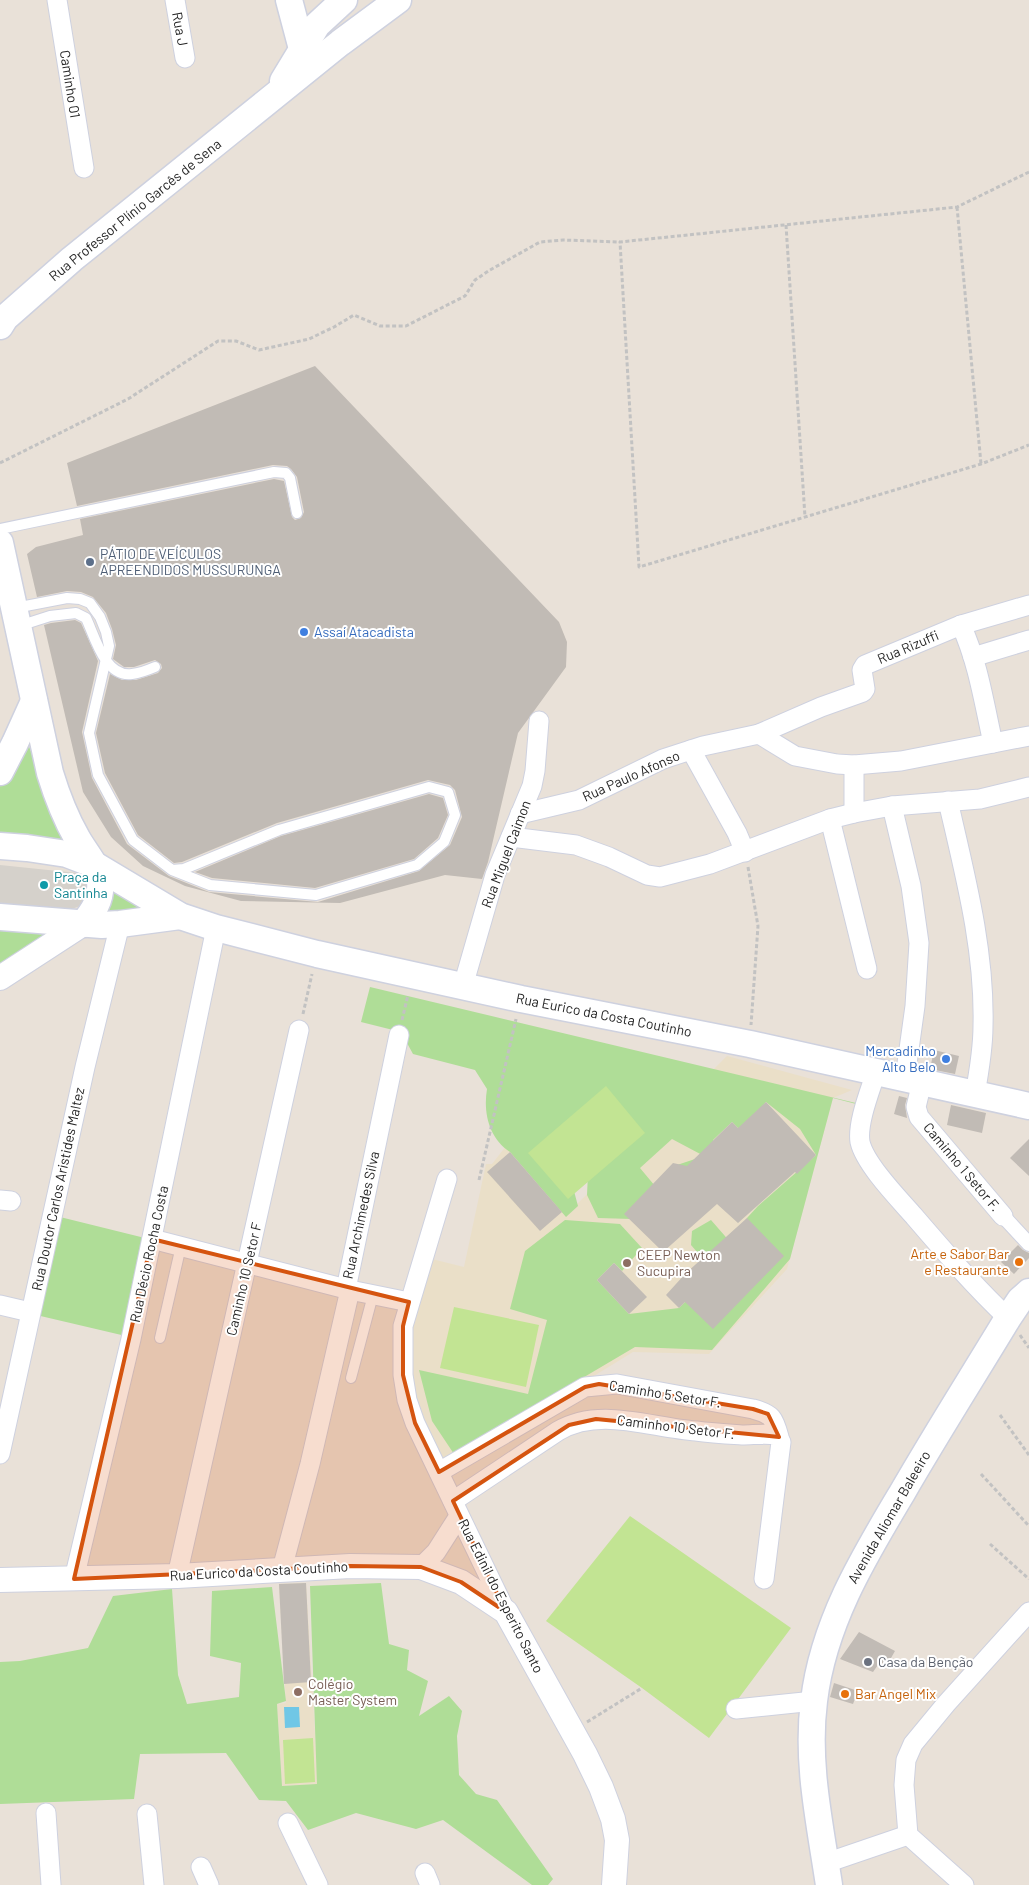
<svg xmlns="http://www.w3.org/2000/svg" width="1029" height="1885" viewBox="0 0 1029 1885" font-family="Barlow,sans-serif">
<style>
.education{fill:#eadfc8}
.green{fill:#afdd97}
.pitch{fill:#c2e493}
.plaza{fill:#d5d1cb}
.water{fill:#70c7e6}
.building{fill:#c1bbb5}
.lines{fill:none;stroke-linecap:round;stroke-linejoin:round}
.service-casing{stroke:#ced1df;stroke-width:12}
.pedestrian-casing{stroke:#ced1df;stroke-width:16}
.minor-casing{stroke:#ced1df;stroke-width:21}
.tertiary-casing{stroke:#ced1df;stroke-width:26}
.secondary-casing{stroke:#ced1df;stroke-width:29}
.path{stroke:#c2c2c2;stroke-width:3;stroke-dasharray:4 2.5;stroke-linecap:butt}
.service{stroke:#fff;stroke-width:10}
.pedestrian{stroke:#fff;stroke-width:14}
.minor{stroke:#fff;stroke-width:19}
.tertiary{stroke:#fff;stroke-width:24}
.secondary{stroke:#fff;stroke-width:26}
.marked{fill:#d5540f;fill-opacity:0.2;stroke:#d5540f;stroke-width:4;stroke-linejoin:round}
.service-dot{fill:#5c6f8a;stroke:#fff;stroke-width:2}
.shop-dot{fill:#3f7fe0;stroke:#fff;stroke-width:2}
.culture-dot{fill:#0f9aa8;stroke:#fff;stroke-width:2}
.food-dot{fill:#e8710a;stroke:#fff;stroke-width:2}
.education-dot{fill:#8d6e63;stroke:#fff;stroke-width:2}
.worship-dot{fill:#6b7280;stroke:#fff;stroke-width:2}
.labels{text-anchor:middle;stroke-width:4;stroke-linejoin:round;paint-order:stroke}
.street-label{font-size:14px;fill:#262626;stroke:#fff}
.service-label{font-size:14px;fill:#4e5e75;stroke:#fff;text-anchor:start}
.shop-label{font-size:14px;fill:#366cbe;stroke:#fff;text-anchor:start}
.culture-label{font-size:14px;fill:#0d838f;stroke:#fff;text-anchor:start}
.food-label{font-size:14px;fill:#c56008;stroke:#fff;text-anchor:end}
.education-label{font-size:14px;fill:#785e54;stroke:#fff;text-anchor:start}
.worship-label{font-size:14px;fill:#5b616d;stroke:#fff;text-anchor:start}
</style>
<rect width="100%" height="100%" fill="#e9e1d8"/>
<g class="education">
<path d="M727 1056 852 1090 833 1098 787 1269 709 1354 633 1352 447 1466 421 1417 410 1371 411 1302 424 1257 464 1267 486 1164H492L510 1141 570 1211Z"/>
<path d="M306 1583 318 1784 282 1786 277 1704 286 1703 279 1584Z"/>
</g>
<g class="green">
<path d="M26 739 69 846 0 839V779Z"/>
<path d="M111 886 141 908 101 914Z"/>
<path d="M0 926 50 930 0 968Z"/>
<path d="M370 987 860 1104V1105L833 1098 790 1259 712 1350 635 1347 454 1454 432 1421 419 1370 528 1394 547 1320 510 1309 525 1251 565 1220 620 1224 642 1248 622 1271 614 1263 597 1280 629 1314 679 1308 702 1285 710 1267 691 1245 692 1231 711 1220 738 1251 747 1218 758 1206 816 1155 800 1129 766 1102 741 1131 732 1122 713 1140 722 1198 677 1165 704 1156 672 1139 640 1168 655 1186 632 1219 598 1218 587 1195 588 1173 571 1180 578 1206 566 1217 510 1152C489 1138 483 1113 487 1089L475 1070 413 1054 401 1032 361 1022Z"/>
<path d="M56 1216 153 1240 130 1337 32 1314Z"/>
<path d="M381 1583 389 1644 409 1650 407 1670 428 1681 419 1716 449 1696 462 1711 457 1736 459 1775 476 1794 497 1800 553 1879 548 1885H532L443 1820 416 1829 356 1813 308 1830 286 1801 259 1800 226 1753 140 1754 134 1799 0 1804V1662L20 1661 88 1648 113 1596 172 1589 178 1675 187 1704 239 1697 241 1663 210 1656 212 1591 272 1587 286 1701 277 1704 282 1786 317 1784 310 1586Z"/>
</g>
<g class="pitch">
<path d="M606 1086 645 1133 568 1199 528 1153Z"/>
<path d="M454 1307 539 1325 526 1387 440 1368Z"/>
<path d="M630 1516 791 1628 709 1738 642 1688 546 1621Z"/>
<path d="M313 1738 315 1782 285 1784 283 1740Z"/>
</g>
<path class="plaza" d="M0 865 77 873 86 882 87 895 80 906 69 910 0 906Z"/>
<path class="water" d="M284 1707H299L300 1727 285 1728Z"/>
<g class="building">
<path d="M315 366 559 622 567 642 566 667 518 733 488 862 482 879 445 875 340 903 241 901 185 886 143 866 111 837 83 792 44 625 51 623 75 620 81 623 98 661 82 732 92 778 127 844 169 876 209 892 318 902 419 871 450 845 462 817 455 790 450 785 428 780 277 823 182 862 174 863 138 835 105 773 96 733 110 674 122 680H136L158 673 162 668 161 664 155 660 134 667H124L113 659 116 645 112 629 106 613 93 597 81 592 67 591 37 597 27 554 36 547 83 535 80 519 274 479 284 481 292 517 295 520 301 518 304 512 297 477 291 469 287 466 273 465 77 506 67 463Z"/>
<path d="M429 794 443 798 448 815 438 838 414 859 315 888 212 878 195 872 281 836Z"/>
<path d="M934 1050 959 1056 955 1074 930 1069Z"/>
<path d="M899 1096 907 1098 905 1105 907 1118 894 1114Z"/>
<path d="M766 1102 816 1155 797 1174 795 1172 738 1223 717 1204 663 1252 624 1214 673 1163 687 1166 732 1122 738 1128Z"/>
<path d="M951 1105 986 1113 982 1133 947 1125Z"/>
<path d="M1029 1139V1176L1010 1158Z"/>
<path d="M510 1152 562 1212 540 1231 487 1172Z"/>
<path d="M747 1218 784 1256 713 1329 685 1302 679 1308 666 1295 685 1274Z"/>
<path d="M1018 1245 1023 1250 1029 1253V1258L1014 1274 1001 1262Z"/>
<path d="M614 1263 647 1297 629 1314 597 1280Z"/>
<path d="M306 1583 311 1682 284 1684 279 1584Z"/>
<path d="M859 1632 895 1651 887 1665 880 1662 873 1672 840 1659Z"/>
<path d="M834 1683 858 1691 853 1704 830 1697Z"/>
</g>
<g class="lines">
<g class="service-casing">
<g id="service">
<path d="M0 529 274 472 286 473 290 478 297 513"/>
<path d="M15 608 67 598 80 599 90 603 100 617 106 632 109 646 89 733 98 775 133 840 172 870 184 869 279 830 429 787 448 792 455 815 444 842 417 865 316 895 210 885 172 870"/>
<path d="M19 626 50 616 76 613 86 618C95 637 105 678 132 674 140 673 148 670 155 667"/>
<path d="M160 1338 181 1246"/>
<path d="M351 1378 373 1295"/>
</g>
</g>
<g class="pedestrian-casing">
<path id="pedestrian" d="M1003 1216 1029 1244"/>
</g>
<g class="minor-casing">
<g id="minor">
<path d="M57 0 84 168"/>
<path d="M175 0 185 58"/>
<path d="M961 625C978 662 984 703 993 743"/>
<path d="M973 657 1029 640"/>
<path d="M759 734 821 707 863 692 865 689 862 670 865 665 961 625 1029 605"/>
<path d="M691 750 737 833 745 852"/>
<path d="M948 801C965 875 985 950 983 1026 983 1049 979 1072 975 1094"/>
<path d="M892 806 911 886 919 943 915 1006 905 1078"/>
<path d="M854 813V765"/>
<path d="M520 814 579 800 663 759 703 746 759 734 795 756 837 764 854 765 901 761 1029 736"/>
<path d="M830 819 867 969"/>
<path d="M511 837 576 845 609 857 647 875 660 877 710 864 830 819 854 813 892 806 980 799 1029 787"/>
<path d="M463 986 495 875 532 786 535 771 539 721"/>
<path d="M876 1072C870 1091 857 1123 860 1142 865 1164 898 1198 913 1215 944 1251 974 1286 1008 1318"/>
<path d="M922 1082 916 1107 919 1117 1003 1216"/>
<path d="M447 1179 403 1326V1375L407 1400 415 1423 506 1612"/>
<path d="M0 1200 11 1201"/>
<path d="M152 1239 350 1290 409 1302"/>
<path d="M346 1289 399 1035"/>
<path d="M0 1305 30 1312"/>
<path d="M0 1454 85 1067 120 924"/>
<path d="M439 1472 585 1387 617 1384 753 1409C772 1414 774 1418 779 1437"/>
<path d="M453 1501 558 1431C600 1406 651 1428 696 1431 711 1433 727 1434 742 1435 753 1435 765 1433 776 1435L781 1442 764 1579"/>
<path d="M421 1567 436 1552 459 1516"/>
<path d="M282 1569 310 1464 350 1290"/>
<path d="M177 1576 299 1030"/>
<path d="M74 1579 131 1339 216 928"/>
<path d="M736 1709 814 1701"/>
<path d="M46 1813 51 1885"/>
<path d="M147 1814 154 1885"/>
<path d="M288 1823 318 1885"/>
<path d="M826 1863 908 1835"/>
<path d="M201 1867 209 1885"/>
<path d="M425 1873 430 1885"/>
<path d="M964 1885 908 1835 904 1785 906 1760 913 1744 946 1704 1029 1612"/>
</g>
</g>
<g class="tertiary-casing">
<g id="tertiary">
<path d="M0 978 83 924"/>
<path d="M0 1580 177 1576 350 1566 421 1567 461 1582 506 1612 585 1754 601 1787 613 1819 617 1840 614 1885"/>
</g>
</g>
<g class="secondary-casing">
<g id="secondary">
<path d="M289 0 302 49 310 57"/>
<path d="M283 81 317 25 344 0"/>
<path d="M0 326 5 318 72 259 340 43 398 0"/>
<path d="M0 543 50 773C57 796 65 817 77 838 84 851 99 867 100 882 102 899 93 912 83 924"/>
<path d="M0 772 15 743 34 701"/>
<path d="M0 846 27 848 67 854 93 864 180 916 216 928 317 954 521 999 750 1044 1029 1106"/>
<path d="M0 917 102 925 120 924 180 916"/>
<path d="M829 1885C820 1824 806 1763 814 1701 823 1624 863 1558 902 1493 936 1434 973 1376 1008 1318L1020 1300 1029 1292"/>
</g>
</g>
<g class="path">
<path d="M1029 172 957 207 620 242 639 567 981 464 1029 445"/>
<path d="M957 207 981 464"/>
<path d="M786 225 805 517"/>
<path d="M0 463 128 399 218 341H236L259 350 309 339 334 327 354 315 380 326H406L465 296 475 280 490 270 540 242 563 240 620 242"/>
<path d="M748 867 758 926 751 1025"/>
<path d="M303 1014 312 974"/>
<path d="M402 1020 408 995"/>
<path d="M479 1180 516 1019"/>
<path d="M1020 1335 1029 1348"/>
<path d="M1000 1415 1029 1455"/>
<path d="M981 1474 1029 1526"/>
<path d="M990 1544 1029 1579"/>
<path d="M587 1722 642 1688"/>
</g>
<use href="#service" class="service"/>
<use href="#pedestrian" class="pedestrian"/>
<use href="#minor" class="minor"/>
<use href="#tertiary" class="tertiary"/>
<use href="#secondary" class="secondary"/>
</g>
<path class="marked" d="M152 1239 409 1302 403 1326V1375L415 1423 439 1472 585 1387 599 1384 753 1409 768 1414 779 1437 596 1419 569 1425 453 1501 506 1612 461 1582 421 1567 350 1566 74 1579Z"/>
<circle class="service-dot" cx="90" cy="562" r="5"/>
<g class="shop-dot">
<circle cx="304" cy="632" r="5"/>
<circle cx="946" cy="1059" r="5"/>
</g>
<circle class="culture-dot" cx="44" cy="885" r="5"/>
<g class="food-dot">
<circle cx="1019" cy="1262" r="5"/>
<circle cx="845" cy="1694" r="5"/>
</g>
<g class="education-dot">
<circle cx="627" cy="1263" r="5"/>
<circle cx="298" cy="1692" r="5"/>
</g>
<circle class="worship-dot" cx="868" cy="1662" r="5"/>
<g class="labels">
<g class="street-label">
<text transform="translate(180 29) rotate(80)" y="5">Rua J</text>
<text transform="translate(70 84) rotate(81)" y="5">Caminho 01</text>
<text transform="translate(135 210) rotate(-39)" y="5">Rua Professor Plínio Garcês de Sena</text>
<text transform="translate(908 647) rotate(-23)" y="5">Rua Rizuffi</text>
<text transform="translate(631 776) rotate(-24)" y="5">Rua Paulo Afonso</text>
<text transform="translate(506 854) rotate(-69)" y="5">Rua Miguel Caimon</text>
<text transform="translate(604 1015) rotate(11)" y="5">Rua Eurico da Costa Coutinho</text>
<text transform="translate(962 1167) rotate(50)" y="5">Caminho 1 Setor F.</text>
<text transform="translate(58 1189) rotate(-78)" y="5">Rua Doutor Carlos Aristides Maltez</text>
<text transform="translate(361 1215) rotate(-78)" y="5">Rua Archimedes Silva</text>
<text transform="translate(149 1254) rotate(-78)" y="5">Rua Décio Rocha Costa</text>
<text transform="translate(244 1279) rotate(-77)" y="5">Caminho 10 Setor F</text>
<text transform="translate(665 1394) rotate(9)" y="5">Caminho 5 Setor F.</text>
<text transform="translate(676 1427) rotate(7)" y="5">Caminho 10 Setor F.</text>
<text transform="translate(889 1517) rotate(-60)" y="5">Avenida Aliomar Baleeiro</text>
<text transform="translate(259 1571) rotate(-3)" y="5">Rua Eurico da Costa Coutinho</text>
<text transform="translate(501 1596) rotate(63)" y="5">Rua Edinil do Esperito Santo</text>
</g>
<g class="service-label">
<text x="100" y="559">PÁTIO DE VEÍCULOS<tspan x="100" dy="16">APREENDIDOS MUSSURUNGA</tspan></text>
</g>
<g class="shop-label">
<text x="314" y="637">Assaí Atacadista</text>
<text x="936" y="1056" text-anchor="end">Mercadinho<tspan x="936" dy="16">Alto Belo</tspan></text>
</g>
<g class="culture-label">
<text x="54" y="882">Praça da<tspan x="54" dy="16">Santinha</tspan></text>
</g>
<g class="food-label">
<text x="1009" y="1259">Arte e Sabor Bar<tspan x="1009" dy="16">e Restaurante</tspan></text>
<text x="855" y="1699" text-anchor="start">Bar Angel Mix</text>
</g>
<g class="education-label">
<text x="637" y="1260">CEEP Newton<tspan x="637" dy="16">Sucupira</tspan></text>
<text x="308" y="1689">Colégio<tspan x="308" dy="16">Master System</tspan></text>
</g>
<g class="worship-label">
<text x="878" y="1667">Casa da Benção</text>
</g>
</g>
</svg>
